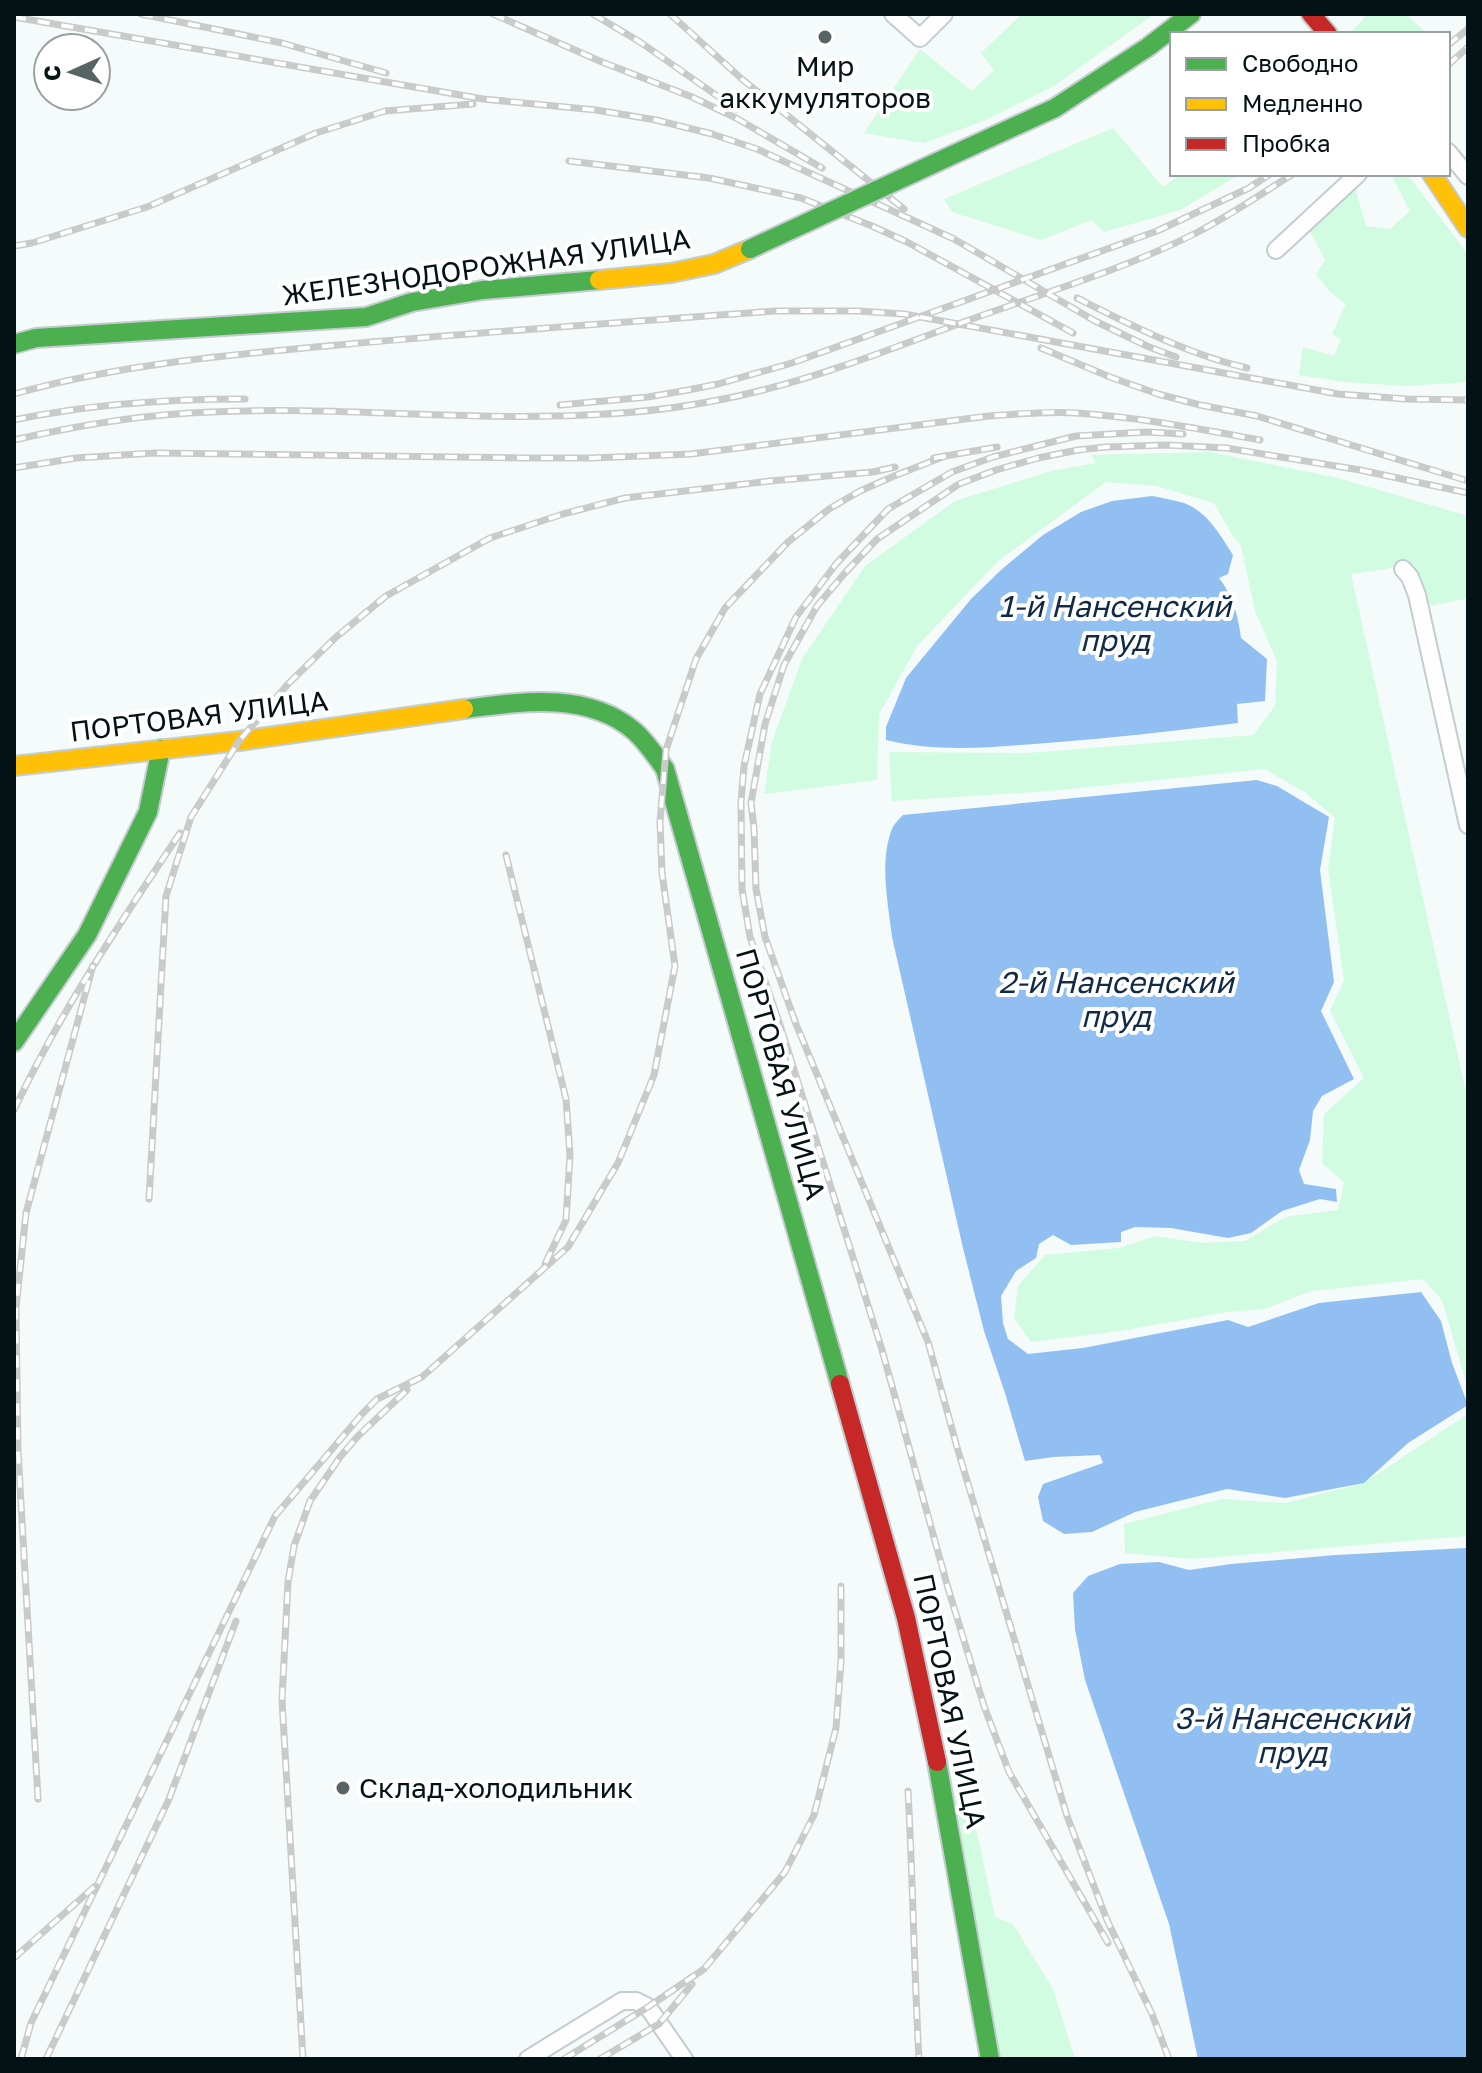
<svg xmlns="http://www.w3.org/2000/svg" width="1482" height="2073" viewBox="0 0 1482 2073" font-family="'Golos Text',sans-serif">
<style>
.green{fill:#d1fce1}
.water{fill:#92bff1}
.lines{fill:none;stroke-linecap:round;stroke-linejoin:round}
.street-casing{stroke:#c3cdcf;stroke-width:20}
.fast-casing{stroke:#c3cdcf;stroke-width:22}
.slow-casing{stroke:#c3cdcf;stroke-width:22}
.jam-casing{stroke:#c3cdcf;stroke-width:22}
.street{stroke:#fefefe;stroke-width:16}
.fast{stroke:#4caf50;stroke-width:18}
.slow{stroke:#ffc107;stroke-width:18}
.jam{stroke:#c62828;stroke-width:18}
.rail-casing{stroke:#c9cbcb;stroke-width:7}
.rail{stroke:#fff;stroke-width:4;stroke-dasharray:12;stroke-linecap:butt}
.fast-bridge-casing{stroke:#c3cdcf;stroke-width:22;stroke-linecap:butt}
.fast-bridge{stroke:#4caf50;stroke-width:18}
.poi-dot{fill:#586364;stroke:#fff;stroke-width:3}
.labels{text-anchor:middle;stroke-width:8;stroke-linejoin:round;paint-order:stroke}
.poi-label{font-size:28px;fill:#031214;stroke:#fff}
.street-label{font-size:28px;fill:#031214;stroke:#fff}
.water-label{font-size:30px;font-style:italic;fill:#112b47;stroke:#fff}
</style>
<rect width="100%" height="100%" fill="#f5fafa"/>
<g class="green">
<path d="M1022 14H1154L1054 86 983 121 924 143 864 133 920 49 972 91 994 70 981 53Z"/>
<path d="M1368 14H1406L1427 34H1349Z"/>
<path d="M1113 128 1163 187 1181 174H1240L1180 210 1104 232 1091 220 1041 240 952 212 944 199Z"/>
<path d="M1391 174H1407L1468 254V382L1406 386 1345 382 1299 375 1303 347 1334 356 1341 340 1332 334 1346 304 1330 292 1316 274 1325 260 1309 229 1355 188 1366 226 1390 229 1410 211Z"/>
<path d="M1210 452 1338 478 1468 516V598L1431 606 1405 561 1387 569 1351 574 1468 1101V1389L1442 1300 1423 1279 1312 1291 1264 1309 1228 1312 1120 1331 1031 1342 1014 1318 1018 1286 1045 1255 1119 1248 1155 1236 1202 1243 1245 1241 1285 1217 1338 1210 1344 1182 1322 1163 1324 1114 1364 1078 1330 1011 1344 980 1328 870 1335 818 1306 793 1265 769 1050 791 892 801 889 752 1028 753 1253 735 1275 706 1277 661 1255 611 1241 546 1231 533 1214 503 1157 486 1106 482 998 561 917 646 879 714 877 780 764 794 772 742 802 659 865 566 955 501 1051 471 1096 463 1092 455Z"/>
<path d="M1468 1414V1536L1193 1559 1125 1553 1124 1524 1222 1499 1285 1503 1364 1483Z"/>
<path d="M954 1791 972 1809 995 1917 1013 1924 1053 1989 1075 2059H999Z"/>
</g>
<g class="water">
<path d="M1152 496C1162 498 1174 500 1184 503 1208 512 1220 535 1233 555L1228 574 1219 578C1233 596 1238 615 1241 638L1267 659 1265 701 1237 704 1238 723C1174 731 1111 738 1047 743 993 747 938 753 886 740V727L906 678 971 599 1001 570 1043 535 1081 512 1112 501Z"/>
<path d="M1257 780 1277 786 1329 817 1320 870 1334 982 1321 1011 1354 1079 1322 1096 1313 1111 1310 1140 1299 1170 1304 1184 1336 1189 1337 1202 1320 1199 1282 1211 1251 1233 1228 1238 1171 1228 1135 1227 1121 1232V1242L1071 1245 1053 1235 1039 1244 1036 1258 1016 1271 1001 1296 1003 1323 1008 1339 1028 1354 1083 1348 1228 1320 1248 1327 1319 1303 1421 1292 1441 1321 1452 1363 1468 1405 1408 1443 1364 1483 1285 1498 1227 1489 1135 1512 1092 1532 1064 1534 1043 1521 1038 1497 1043 1484 1103 1463 1100 1455 1053 1457 1025 1461 1005 1393 984 1331 963 1248 892 937C888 903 879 862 892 829 894 824 899 819 903 815Z"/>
<path d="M1466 1548 1468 1560V2059H1198L1169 1924 1085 1680 1075 1629 1073 1593 1088 1576 1120 1564 1159 1562 1189 1570 1231 1564 1336 1555Z"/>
</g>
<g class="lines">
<g class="street-casing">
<g id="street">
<path d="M893 14 920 38 944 14"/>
<path d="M1448 152 1468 176"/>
<path d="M1276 250 1358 174"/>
<path d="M1403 569 1410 577 1417 595 1468 825"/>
<path d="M528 2059 622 2001H636L648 2007 684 2059"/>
</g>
</g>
<g class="fast-casing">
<g id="fast">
<path d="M946 158 1055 108 1148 47 1191 14"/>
<path d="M14 344 36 338 366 317 412 302 483 290 599 280"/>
<path d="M464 709C520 702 586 691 633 730 646 741 655 755 665 769L840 1384"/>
<path d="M14 1042 87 935 148 812 161 749"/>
<path d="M937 1762 990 2059"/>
</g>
</g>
<g class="slow-casing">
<g id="slow">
<path d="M1432 174 1468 228"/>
<path d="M599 280 671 273 714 264 750 249"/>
<path d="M14 766 239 741 464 709"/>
</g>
</g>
<g class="jam-casing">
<g id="jam">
<path d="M1311 14 1328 34"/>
<path d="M840 1384 906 1618 937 1762"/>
</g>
</g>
<use href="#street" class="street"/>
<use href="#fast" class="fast"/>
<use href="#slow" class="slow"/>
<use href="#jam" class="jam"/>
<g class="rail-casing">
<g id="rail">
<path d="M141 14 282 43 386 73"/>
<path d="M493 14 602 62 692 97 736 118 822 168"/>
<path d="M593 14 640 42 736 109"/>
<path d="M670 14 743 80 904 209"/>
<path d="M14 17 483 99 596 110 656 120 712 134 757 149 954 239 1095 321 1149 347 1176 357"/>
<path d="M1448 45 1468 29"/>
<path d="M1448 65 1468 47"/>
<path d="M569 161 709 178 801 198 872 226 907 242 1073 333"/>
<path d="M14 246 32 243 147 207 316 133 385 111 473 104"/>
<path d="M1077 298C1131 325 1187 354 1247 368"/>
<path d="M1041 348 1110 377 1158 394 1200 405 1257 416 1468 481"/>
<path d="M14 394C120 364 229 355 338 345 483 332 629 322 775 311H858L904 314 1338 394 1406 399 1468 400"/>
<path d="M560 405 648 397 688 390 718 384 792 363 1157 231 1249 188 1270 174"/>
<path d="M14 420C90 404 167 399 245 399"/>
<path d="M14 440C79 425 145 414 212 412 336 406 461 421 585 415 645 413 705 405 763 390 834 372 903 344 972 319 1047 292 1125 269 1196 233 1229 216 1261 194 1293 174"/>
<path d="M934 458 997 447"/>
<path d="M14 468 76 458 154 453 530 458H591L691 454 989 416C1018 414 1047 411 1076 413 1138 417 1199 429 1260 440"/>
<path d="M506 855 566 1099 570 1155 566 1220 545 1264"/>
<path d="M14 1110C60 1012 120 923 180 833"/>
<path d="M149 1199 166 896 191 817 239 741 288 684 335 638 386 596 490 538 563 514 625 498 770 481 873 472 895 467"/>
<path d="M908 1791C913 1881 914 1970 919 2059"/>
<path d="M38 1799 18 1451 16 1308 26 1213 93 965"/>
<path d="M1108 1943 1009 1772 984 1706 948 1588 882 1350 781 1028 750 937 742 889 741 802 744 766 760 694 796 617 836 564 888 509 952 472 993 457 1076 436 1147 432 1183 434"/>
<path d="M14 1958 94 1887"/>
<path d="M21 2059 31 2023 275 1516 362 1414 377 1399 422 1377 568 1247 618 1163 654 1075 675 966 662 873 660 822 666 750 696 659 725 608 788 542 829 509 860 491 894 476 945 456"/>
<path d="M46 2059 169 1799 236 1621"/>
<path d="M303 2059 282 1700 288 1582 294 1546 310 1501 340 1457 358 1436 407 1390"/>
<path d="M564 2059 648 2007 704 1969 785 1872 814 1815 836 1728 841 1661V1586"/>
<path d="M600 2059 659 2024 692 1984"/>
<path d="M1169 2059 1152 2014 1107 1920 1067 1816 957 1447 928 1342 796 1024 765 937 756 889 754 828 751 803 765 724 784 665 817 606 844 574 877 539 959 484 996 470 1038 458 1078 450 1106 447 1166 445 1226 448 1360 470 1468 493"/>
</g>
</g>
<use href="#rail" class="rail"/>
<g class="fast-bridge-casing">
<path id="fast-bridge" d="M750 249 946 158"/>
</g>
<use href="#fast-bridge" class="fast-bridge"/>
</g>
<g class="poi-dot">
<circle cx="825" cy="37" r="8"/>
<circle cx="343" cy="1788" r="8"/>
</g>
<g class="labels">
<g class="poi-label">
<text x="825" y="76">Мир<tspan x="825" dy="32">аккумуляторов</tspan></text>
<text x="359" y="1798" text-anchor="start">Склад-холодильник</text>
</g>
<g class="street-label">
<text transform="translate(486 267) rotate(-8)" y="10">ЖЕЛЕЗНОДОРОЖНАЯ УЛИЦА</text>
<text transform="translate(199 716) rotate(-7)" y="10">ПОРТОВАЯ УЛИЦА</text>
<text transform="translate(781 1074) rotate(74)" y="10">ПОРТОВАЯ УЛИЦА</text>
<text transform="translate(950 1701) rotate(78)" y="10">ПОРТОВАЯ УЛИЦА</text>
</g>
<g class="water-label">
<text x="1115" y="617">1-й Нансенский<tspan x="1115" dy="34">пруд</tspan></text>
<text x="1116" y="993">2-й Нансенский<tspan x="1116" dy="34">пруд</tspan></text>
<text x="1292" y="1729">3-й Нансенский<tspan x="1292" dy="34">пруд</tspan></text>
</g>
</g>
<rect width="1482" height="2073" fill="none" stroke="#031214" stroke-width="32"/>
<rect x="1170" y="32" width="280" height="144" fill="#ffffff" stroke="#9aa0a1" stroke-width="2"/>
<rect x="1186" y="58" width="40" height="12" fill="#4caf50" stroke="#9aa0a1" stroke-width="2"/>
<text x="1242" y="72" font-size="24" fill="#031214">Свободно</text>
<rect x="1186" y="98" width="40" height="12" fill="#ffc107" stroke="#9aa0a1" stroke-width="2"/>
<text x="1242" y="112" font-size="24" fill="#031214">Медленно</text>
<rect x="1186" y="138" width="40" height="12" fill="#c62828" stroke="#9aa0a1" stroke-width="2"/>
<text x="1242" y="152" font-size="24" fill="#031214">Пробка</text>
<g transform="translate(72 72) rotate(267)"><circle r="38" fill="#ffffff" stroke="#9aa0a1" stroke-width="2"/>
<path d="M0-6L14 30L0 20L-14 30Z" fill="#586364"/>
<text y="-12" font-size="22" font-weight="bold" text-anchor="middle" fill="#031214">С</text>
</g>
</svg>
